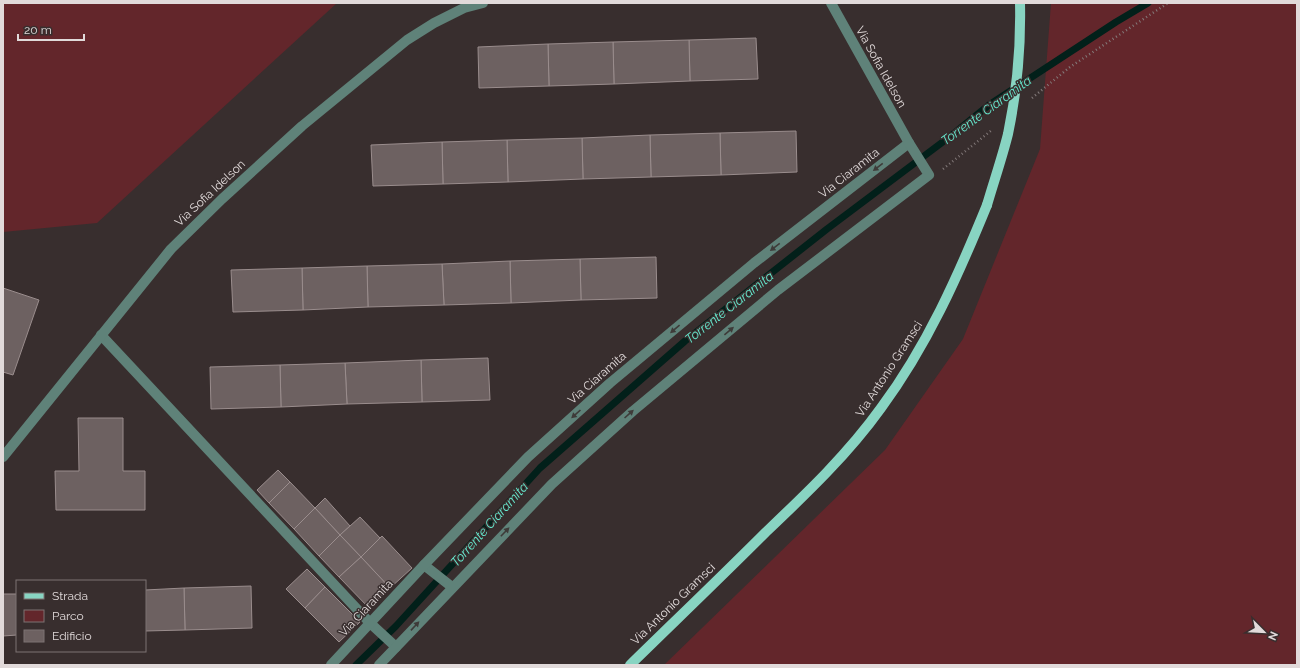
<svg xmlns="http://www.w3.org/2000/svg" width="1300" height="668" viewBox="0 0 1300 668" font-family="Raleway,sans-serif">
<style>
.green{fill:#63262b}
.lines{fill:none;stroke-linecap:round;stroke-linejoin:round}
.stream{stroke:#02201a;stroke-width:7}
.building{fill:#6d6161;stroke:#9a8d8d}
.path{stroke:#847b7b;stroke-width:2.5;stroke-dasharray:1 3;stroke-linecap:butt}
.minor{stroke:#5f8279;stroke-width:10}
.major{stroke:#88d4c2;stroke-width:10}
.major-bridge{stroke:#88d4c2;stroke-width:10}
.oneway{fill:#3e3b39}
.labels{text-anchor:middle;stroke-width:3;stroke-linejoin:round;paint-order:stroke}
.street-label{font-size:12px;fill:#e1dada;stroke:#382e2e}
.water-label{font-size:13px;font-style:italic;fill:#66ebd0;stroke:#382e2e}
</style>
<rect width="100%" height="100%" fill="#382e2e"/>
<g class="green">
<path d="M3 3H337L97 223 3 232Z"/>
<path d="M1051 3H1297V665H664L885 450 963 339 1040 149Z"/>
</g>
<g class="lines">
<path class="stream" d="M356 665 396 626 540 468 685 341 827 229 952 135 989 105 1116 22 1148 3"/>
</g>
<g class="building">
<path d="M756 38 758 79 690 81 689 40Z"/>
<path d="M689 40 690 81 614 84 613 42Z"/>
<path d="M613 42 614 84 549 86 548 44Z"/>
<path d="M548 44 549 86 479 88 478 47Z"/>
<path d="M796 131 797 172 721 175 720 133Z"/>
<path d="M720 133 721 175 651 177 650 135Z"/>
<path d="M650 135 651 177 583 179 582 138Z"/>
<path d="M582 138 583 179 508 182 507 140Z"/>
<path d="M507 140 508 182 443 184 442 142Z"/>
<path d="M442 142 443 184 373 186 371 145Z"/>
<path d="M656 257 657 298 581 300 580 259Z"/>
<path d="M580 259 581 300 511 303 510 261Z"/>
<path d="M510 261 511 303 444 305 442 264Z"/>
<path d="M442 264 444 305 368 307 367 266Z"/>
<path d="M367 266 368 307 303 310 302 268Z"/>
<path d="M302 268 303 310 233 312 231 270Z"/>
<path d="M3 288 39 300 13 375 3 372Z"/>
<path d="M488 358 490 400 422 402 421 360Z"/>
<path d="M421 360 422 402 347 404 345 363Z"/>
<path d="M345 363 347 404 281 407 280 365Z"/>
<path d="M280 365 281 407 211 409 210 367Z"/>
<path d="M78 418H123V471H145V510H56L55 471H79Z"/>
<path d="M278 470 290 482 269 503 257 490Z"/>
<path d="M290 482 315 508 294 529 269 503Z"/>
<path d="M325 498 350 526 340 535 315 508Z"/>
<path d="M315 508 340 535 319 556 294 529Z"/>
<path d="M360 517 380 538 361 557 340 535Z"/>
<path d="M340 535 361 557 339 577 319 556Z"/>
<path d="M382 536 412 568 390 588 361 557Z"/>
<path d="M361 557 390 588 369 608 339 577Z"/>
<path d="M307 569 325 587 305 608 286 589Z"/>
<path d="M251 586 252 628 185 630 184 588Z"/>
<path d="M325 587 360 622 339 642 305 608Z"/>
<path d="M184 588 185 630 145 631V590Z"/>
<path d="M3 594H17V635L3 636Z"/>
</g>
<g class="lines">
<g class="path">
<path d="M1032 98 1070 67 1168 3"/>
<path d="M943 169 992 130"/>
</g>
<g class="minor">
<path d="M101 335 370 623 396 647"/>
<path d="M3 457 171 249 222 199 302 126 407 40 434 23 464 8 483 3"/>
<path d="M424 565 452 587"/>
<path d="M331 665 424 565 528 457 610 383 754 263 909 143"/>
<path d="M379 665 552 484 633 411 778 290 929 175 909 143 831 3"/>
</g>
<path class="major" d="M630 665C675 621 721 577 766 532 807 493 848 454 881 408 927 346 958 276 987 205"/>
<path class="major-bridge" d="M987 205C994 181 1002 158 1008 134 1017 91 1021 47 1020 3"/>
</g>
<defs><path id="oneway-solid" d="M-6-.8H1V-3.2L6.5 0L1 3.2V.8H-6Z"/></defs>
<g class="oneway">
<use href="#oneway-solid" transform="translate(878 167) rotate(142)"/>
<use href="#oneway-solid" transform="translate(775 247) rotate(142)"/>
<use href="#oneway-solid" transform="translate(675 329) rotate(140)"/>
<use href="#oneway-solid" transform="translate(729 331) rotate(-40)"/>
<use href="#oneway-solid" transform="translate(576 414) rotate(138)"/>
<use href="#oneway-solid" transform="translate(629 414) rotate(-42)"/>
<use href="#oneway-solid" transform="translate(505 532) rotate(-46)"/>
<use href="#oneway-solid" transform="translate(415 626) rotate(-47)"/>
</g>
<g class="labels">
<g class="street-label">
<text transform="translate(881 67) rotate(61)" y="4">Via Sofia Idelson</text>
<text transform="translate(849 173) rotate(-38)" y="4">Via Ciaramita</text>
<text transform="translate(210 193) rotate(-43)" y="4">Via Sofia Idelson</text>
<text transform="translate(889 369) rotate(-57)" y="4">Via Antonio Gramsci</text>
<text transform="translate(597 378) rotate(-41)" y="4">Via Ciaramita</text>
<text transform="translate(673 604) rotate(-44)" y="4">Via Antonio Gramsci</text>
<text transform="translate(366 608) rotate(-47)" y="4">Via Ciaramita</text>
</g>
<g class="water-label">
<text transform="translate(986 110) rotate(-36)" y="5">Torrente Ciaramita</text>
<text transform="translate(729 307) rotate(-38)" y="5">Torrente Ciaramita</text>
<text transform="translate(489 524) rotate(-48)" y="5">Torrente Ciaramita</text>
</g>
</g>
<rect width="1300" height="668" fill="none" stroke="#e1dada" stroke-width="8"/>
<rect x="16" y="580" width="130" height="72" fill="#382e2e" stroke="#7c7373"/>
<rect x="24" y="593" width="20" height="6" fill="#88d4c2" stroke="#7c7373"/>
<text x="52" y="600" font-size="12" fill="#e1dada">Strada</text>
<rect x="24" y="610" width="20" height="12" fill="#63262b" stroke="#7c7373"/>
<text x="52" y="620" font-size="12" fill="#e1dada">Parco</text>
<rect x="24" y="630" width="20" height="12" fill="#6d6161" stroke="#7c7373"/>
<text x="52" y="640" font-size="12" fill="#e1dada">Edificio</text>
<g transform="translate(1264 632) rotate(114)" stroke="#382e2e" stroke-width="3" paint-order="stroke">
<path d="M0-3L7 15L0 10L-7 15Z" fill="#e1dada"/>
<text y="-6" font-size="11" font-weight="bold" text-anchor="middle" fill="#e1dada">N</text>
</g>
<path d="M18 34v6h66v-6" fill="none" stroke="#e1dada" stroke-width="2"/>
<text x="24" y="34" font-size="12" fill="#e1dada" stroke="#382e2e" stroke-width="3" paint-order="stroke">20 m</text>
</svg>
